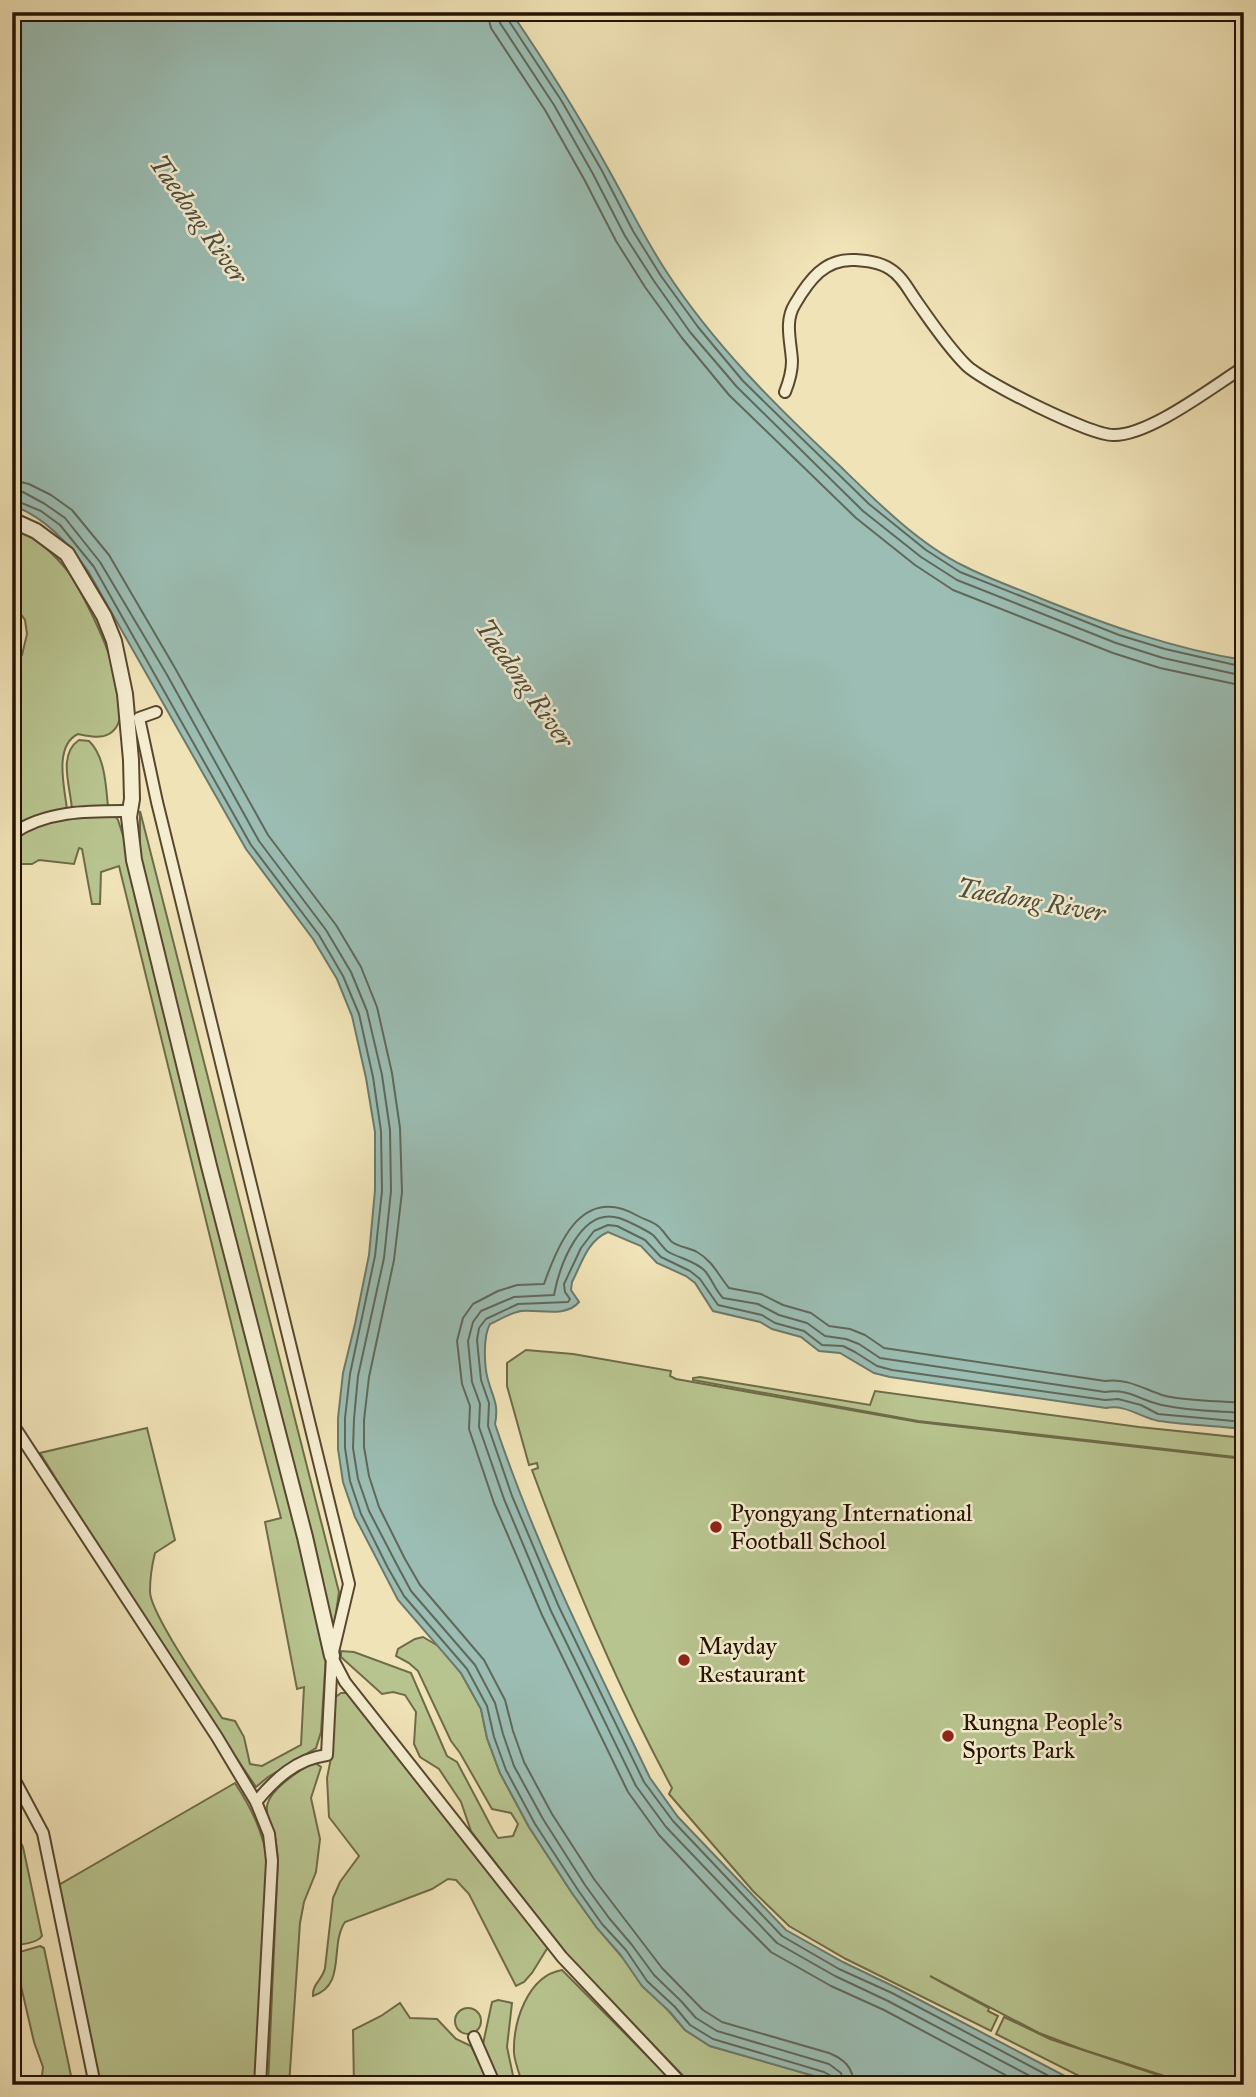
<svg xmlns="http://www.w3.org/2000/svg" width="1256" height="2097" viewBox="0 0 1256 2097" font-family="'IM FELL Great Primer',serif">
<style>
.green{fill:#b8c48f;stroke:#6e6b48;stroke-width:2}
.water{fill:#9bbdb3;stroke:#6c796b;stroke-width:2}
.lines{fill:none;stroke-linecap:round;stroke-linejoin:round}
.shore{stroke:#60685a;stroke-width:2}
.minor-casing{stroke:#58462e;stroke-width:14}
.tertiary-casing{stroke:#58462e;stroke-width:18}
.minor{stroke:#f5edd0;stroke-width:10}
.tertiary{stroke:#f5edd0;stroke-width:14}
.poi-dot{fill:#8f2418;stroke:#f5edd0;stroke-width:2.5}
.labels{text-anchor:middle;stroke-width:5;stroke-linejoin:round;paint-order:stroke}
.poi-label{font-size:24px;fill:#251200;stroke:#f5edd0;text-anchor:start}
.water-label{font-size:26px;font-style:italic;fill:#4e4e3f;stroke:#f5edd0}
</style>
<rect width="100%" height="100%" fill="#f0e3b7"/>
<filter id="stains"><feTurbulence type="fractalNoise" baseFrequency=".00286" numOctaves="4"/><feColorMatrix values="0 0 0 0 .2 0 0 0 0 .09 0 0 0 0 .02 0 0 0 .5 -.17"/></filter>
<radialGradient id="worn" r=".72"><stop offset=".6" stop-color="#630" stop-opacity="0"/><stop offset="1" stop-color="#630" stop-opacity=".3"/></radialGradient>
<g class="green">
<path d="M12 525C33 535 55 554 69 573 86 598 146 713 109 734 100 739 88 736 78 734 53 746 65 789 67 810L34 817 12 830V661L18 660 22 655 27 634 25 620 12 602Z"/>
<path d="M79 740 89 741C105 756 106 786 108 807L72 810C71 788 57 755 79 740Z"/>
<path d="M140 811 339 1592 334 1627 330 1628 140 862Z"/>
<path d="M114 815 118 820 127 848 301 1539 326 1657 321 1732 316 1748 268 1777 256 1787 151 1631 40 1453 147 1428 175 1540 155 1553C152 1565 150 1578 150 1591 149 1612 208 1696 222 1718L235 1721 244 1737 250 1764 262 1766 301 1745 304 1687 297 1689 265 1522 281 1518 252 1408 119 866 101 872 100 904H92L82 849 79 848 74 864 39 860 32 864H15L12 889V840C41 817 78 817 114 815Z"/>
<path d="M526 1350 573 1354 671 1371 670 1376 676 1379 918 1422 1244 1459V2085H1192L1081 2049 1039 2033 930 1976 989 2008 988 2011 998 2016 991 2031 846 1959 789 1926 753 1891 669 1794 672 1788C617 1686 572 1579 532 1470L538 1468 537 1463 529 1465 507 1386V1363Z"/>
<path d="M700 1377 870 1405 875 1391 1139 1427 1244 1438V1458L918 1421 693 1380V1378Z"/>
<path d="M423 1637 440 1647 461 1673 481 1709 487 1738 500 1773 529 1827 572 1893 597 1928 685 2030 710 2046 822 2078 833 2085H692L566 1954 471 1831 461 1802 439 1769 420 1757 414 1744 416 1712 405 1695 393 1692 382 1694 341 1657V1651L354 1652 411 1673 447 1756 457 1762 493 1830 498 1838 513 1836 518 1824 511 1813 492 1809 460 1753 451 1741 418 1671 409 1663 396 1656 398 1649 415 1639Z"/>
<path d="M341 1693H347L352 1698 548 1947 532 1973 524 1982 516 1986 469 1894 456 1880 448 1879 432 1889 345 1922C329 1946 347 1985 313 1996 312 1984 323 1979 325 1968L333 1898 340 1882 359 1856 329 1817 327 1778 331 1758 334 1698Z"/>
<path d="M314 1762 321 1767 311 1798 320 1839 316 1872 304 1902 300 1923 289 2085H268L278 1859C277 1851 276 1841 274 1832 272 1825 267 1819 267 1811 264 1792 299 1771 314 1762Z"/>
<path d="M235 1783C252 1809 263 1832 268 1863L256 2085H99L57 1886Z"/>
<path d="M12 1836 18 1837 23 1847 42 1936C37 1943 21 1945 12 1945Z"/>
<path d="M40 1946 44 1948 73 2085H12V2075L18 2077 42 2076 43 2067 34 2042 14 1956 16 1953Z"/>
<path d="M562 1970 676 2085H523C520 2075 515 2064 514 2053 513 2023 527 1976 562 1970Z"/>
<path d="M498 2000 512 2003 507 2047 515 2085H499L483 2044 492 2002Z"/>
<path d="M400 2003 410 2018 437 2019 456 2039 471 2046 490 2085H354L353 2030 381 2016Z"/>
<circle cx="468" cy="2021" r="13"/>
<path d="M1004 2017 1050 2039 1188 2085H1097L996 2034Z"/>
</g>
<path class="water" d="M12 12H511C545 62 577 112 606 165 626 200 643 236 666 271 714 345 777 407 841 467 877 502 919 544 964 566 989 579 1016 588 1042 599 1107 625 1174 649 1244 660V1429C1216 1426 1187 1425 1159 1421 1141 1418 1126 1404 1106 1408L890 1377 874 1373 840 1353 819 1351 801 1337 772 1329 760 1322 713 1311 695 1283 686 1276 657 1263 641 1246 608 1232C587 1241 582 1263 572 1282L571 1290 579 1302C566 1318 539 1309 521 1311 510 1313 499 1320 490 1324 483 1336 484 1366 488 1380 493 1398 499 1404 495 1424 536 1547 594 1662 650 1778L678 1817 786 1930 843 1962 895 1987 1082 2085H833L821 2078 710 2046 685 2030 670 2012 642 1986 620 1954 597 1928 572 1893 529 1827 500 1773 487 1738 481 1709 461 1673 398 1600 355 1517 343 1482 338 1449V1418L343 1373 355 1324 369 1255 375 1190V1132L366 1078 352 1016 337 979 313 939 246 849 88 571C67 542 46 518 12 505Z"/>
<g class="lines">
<g class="shore">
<path d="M487 12 491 28 545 110 584 179 616 241 645 287 682 338 729 395 856 518 915 565 953 590 1113 653 1160 668 1244 686"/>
<path d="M497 12 500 23 554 105 593 174 625 236 654 281 690 332 737 387 863 511 921 557 957 580 1116 643 1163 658 1244 676"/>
<path d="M506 12 507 18 561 100 601 169 633 231 661 276 698 327 743 381 869 504 926 550 960 572 1119 635 1165 649 1244 667"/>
<path d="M12 480 29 484 51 495 72 510 109 555 175 668 268 835 336 925 361 967 377 1007 392 1073 400 1128 402 1192 394 1260 369 1377 364 1420V1447L369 1476 379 1507 405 1559 420 1585 484 1660 505 1700 513 1731 524 1762 552 1814 594 1879 662 1968 703 2010 722 2022 829 2053C844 2059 853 2067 854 2085"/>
<path d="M12 490 23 492 45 504 65 518 100 562 166 673 259 841 326 930 351 972 367 1011 382 1075 390 1130 391 1191 384 1258 358 1376 354 1419 353 1448 358 1479 369 1511 396 1563 411 1591 475 1665 495 1703 503 1734 514 1766 543 1819 585 1885 609 1918 632 1945 654 1975 681 2001 696 2018 717 2031 829 2064 841 2073 844 2085"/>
<path d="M12 499 41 511 60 525 94 567 251 845 319 935 343 976 359 1014 373 1077 381 1131 382 1191 375 1256 350 1374 345 1418V1448L350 1481 361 1514 388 1568 404 1596 467 1669 487 1706 494 1737 506 1770 535 1824 578 1890 602 1924 626 1950 647 1981 675 2007 690 2025 713 2039 824 2072 833 2077 835 2085"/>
<path d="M1024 2085 884 2010 831 1986 771 1952 732 1913 659 1835 628 1792 542 1615 494 1503 469 1429 470 1406 462 1384 457 1341 463 1318 473 1304 498 1291 517 1285 544 1284C559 1241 583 1184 638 1216 645 1220 652 1221 658 1226 663 1230 667 1237 672 1242 679 1247 690 1248 697 1252 713 1261 718 1275 729 1288L761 1294 783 1305 811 1313 829 1326 850 1329 865 1335 884 1348 1105 1381C1126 1378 1142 1388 1162 1395 1181 1401 1222 1401 1244 1403"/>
<path d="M1047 2085 888 2001 835 1976 777 1943 666 1827 636 1786 551 1611 504 1499 479 1427 480 1404 472 1382 468 1341 473 1322 481 1311 514 1297 554 1295C559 1268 580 1206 619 1218 628 1221 646 1230 653 1235 658 1240 662 1247 667 1251 680 1259 694 1260 705 1271 712 1279 715 1290 723 1298L758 1304 779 1315 807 1323 825 1336 846 1339 859 1344 880 1358 1105 1392C1129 1388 1141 1401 1162 1405 1188 1411 1217 1411 1244 1413"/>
<path d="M1066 2085 892 1993 839 1969 782 1936 673 1821 644 1782 559 1607 512 1496 488 1426 489 1403 481 1380 477 1340 479 1328 486 1319 518 1304 568 1302 570 1299 565 1292 564 1284 581 1248 594 1231 608 1225 617 1226 645 1240 661 1257 690 1271 700 1279 718 1305 762 1315 775 1323 804 1331 822 1345 843 1346 855 1352 877 1366 892 1370 1105 1400 1118 1399 1141 1405 1158 1414 1244 1422"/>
</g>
<g class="minor-casing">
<g id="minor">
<path d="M785 392C789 382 792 372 792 361 791 342 784 321 795 304 809 280 825 258 855 260 867 261 880 262 890 269 902 276 909 291 917 302 932 323 947 346 966 365 983 382 1090 435 1113 435 1149 436 1212 387 1244 367"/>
<path d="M156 712 139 718 157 802 349 1584 332 1656 327 1755C296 1759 275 1779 256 1802"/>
<path d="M12 834C47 810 89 811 130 811"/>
<path d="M12 1423 217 1737 256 1802 269 1834 272 1861 260 2085"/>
<path d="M333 1659 345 1682 562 1957 683 2085"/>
<path d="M12 1775 43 1833 95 2085"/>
<path d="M474 2037 495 2085"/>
</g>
</g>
<g class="tertiary-casing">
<path id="tertiary" d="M12 520 36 531 67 554 104 616 114 641 125 694 131 760 132 799 129 817 134 860 209 1166 305 1537 332 1656"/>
</g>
<use href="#minor" class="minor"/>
<use href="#tertiary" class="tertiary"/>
</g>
<g class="poi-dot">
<circle cx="716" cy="1527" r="7"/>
<circle cx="684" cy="1660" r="7"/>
<circle cx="948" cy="1736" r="7"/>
</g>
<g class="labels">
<g class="poi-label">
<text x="730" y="1521">Pyongyang International<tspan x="730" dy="28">Football School</tspan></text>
<text x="698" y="1654">Mayday<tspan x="698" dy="28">Restaurant</tspan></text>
<text x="962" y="1730">Rungna People's<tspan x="962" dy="28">Sports Park</tspan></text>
</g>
<g class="water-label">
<text transform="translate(199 219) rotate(55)" y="9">Taedong River</text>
<text transform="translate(525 683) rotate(55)" y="9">Taedong River</text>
<text transform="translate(1031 900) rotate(10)" y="9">Taedong River</text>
</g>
</g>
<rect width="1256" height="2097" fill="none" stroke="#f0e3b7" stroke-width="42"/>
<rect x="14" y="14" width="1228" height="2069" fill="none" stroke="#251200" stroke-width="3.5"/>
<rect x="21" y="21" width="1214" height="2055" fill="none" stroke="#251200" stroke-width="2"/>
<rect width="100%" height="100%" filter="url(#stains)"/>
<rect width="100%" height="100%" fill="url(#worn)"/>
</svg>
